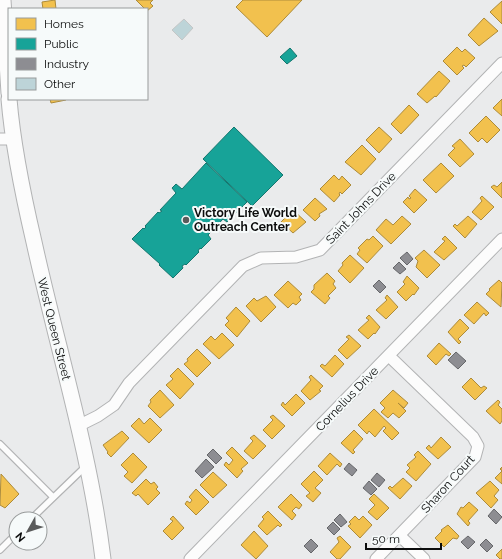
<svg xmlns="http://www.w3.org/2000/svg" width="502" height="559" viewBox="0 0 502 559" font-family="Raleway,sans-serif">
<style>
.homes{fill:#f2c14e;stroke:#ad8b3a}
.public{fill:#17a398;stroke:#14766e}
.industry{fill:#8d8d92;stroke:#66676a}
.building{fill:#bdd4d8;stroke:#c4c6c6}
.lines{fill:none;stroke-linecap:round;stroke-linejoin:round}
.lane-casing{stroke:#b2b3b4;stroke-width:8}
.street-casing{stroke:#b2b3b4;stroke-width:13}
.secondary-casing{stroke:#b2b3b4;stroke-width:17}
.lane{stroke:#fcfcfc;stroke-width:5.5}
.street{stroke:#fcfcfc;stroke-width:11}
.secondary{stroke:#fcfcfc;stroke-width:15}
.poi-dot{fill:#5a5b5b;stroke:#f6fafa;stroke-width:1.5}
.labels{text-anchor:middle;stroke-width:4;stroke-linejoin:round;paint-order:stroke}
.street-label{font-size:12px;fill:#0c0d0d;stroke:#f6fafa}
.poi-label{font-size:12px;font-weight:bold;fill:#0c0d0d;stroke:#f6fafa;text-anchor:start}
</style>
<rect width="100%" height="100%" fill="#eaebec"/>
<g class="homes">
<path d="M55 0 56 9H43L42 2Z"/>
<path d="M136 0H153L150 3 153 6 147 11V9H145Z"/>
<path d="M243 0H302L267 37 236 7Z"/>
<path d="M502 1V24L490 12Z"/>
<path d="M484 18 498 31 479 46 468 35Z"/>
<path d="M457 47 462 52 465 49 475 58 466 67 464 65 462 66 464 68 457 75 443 61Z"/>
<path d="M439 71 450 81 436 97 435 96 427 103 417 94Z"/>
<path d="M50 99H65L66 100 51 103Z"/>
<path d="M502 99V116L493 108Z"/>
<path d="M409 105 419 115 401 134 391 124Z"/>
<path d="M486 116 500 130 487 143 482 138 478 142 469 133Z"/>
<path d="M379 127 392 139 379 153 366 140Z"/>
<path d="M460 139 474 154 460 167 448 155 455 148 452 146Z"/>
<path d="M362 145 376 159 361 175 345 162Z"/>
<path d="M441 163 454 176 436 193 423 180Z"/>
<path d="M334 175 339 180 342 176 351 185 342 194 340 192 339 194 340 195 334 202 320 189Z"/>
<path d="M502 182V198L491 187 494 185 497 187Z"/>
<path d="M415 189 427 200 414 213 403 202 408 197 409 199 411 198 409 196Z"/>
<path d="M482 196 494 207 481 220 472 212 482 201 480 198Z"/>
<path d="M315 198 327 209 319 214 320 216 315 221 303 210Z"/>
<path d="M293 210 306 222 293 233 281 222Z"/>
<path d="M402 216 411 224 391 244 376 230 386 219 393 225Z"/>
<path d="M468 216 477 224 465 238 453 226 455 224 457 226Z"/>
<path d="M373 236 383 246 367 263 357 254 360 250 358 248 367 239 369 240Z"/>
<path d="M445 236 457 248 444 260 434 252 445 241 442 239Z"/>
<path d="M424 250 440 265 427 278 416 267 418 261 415 258Z"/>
<path d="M350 255 364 268 350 283 338 271 343 265 342 263Z"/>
<path d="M327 273 335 281 333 284 336 288 328 296 330 298 325 304 311 292 314 289V285Z"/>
<path d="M407 276 419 288 414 295 413 294 406 301 397 292 405 284 403 282Z"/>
<path d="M499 280 502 283 501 307 486 294 490 290 489 289Z"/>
<path d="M288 281 302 294 299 297 301 300 296 305 293 303 288 308 274 295Z"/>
<path d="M387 295 398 307 386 319 376 310 387 300 385 298Z"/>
<path d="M266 296 276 307 261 322 246 306 254 298 257 301Z"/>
<path d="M477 302 489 313 486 316 484 313 474 324 464 315Z"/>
<path d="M236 307 250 321 237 337 225 325 229 321 226 318Z"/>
<path d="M369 315 380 327 375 334 374 333 368 339 358 330 369 320 366 318Z"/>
<path d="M460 319 469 328 458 339 461 342 459 344 448 332Z"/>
<path d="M222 333 234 345 219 359 203 344 211 336 215 340Z"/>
<path d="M349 335 361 346 347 359 338 350 349 339 346 337Z"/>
<path d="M439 343 451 354 449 356 446 354 436 365 427 356Z"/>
<path d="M197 349 211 363 197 377 184 364 188 361 187 359Z"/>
<path d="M335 355 344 364 332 377 320 366 322 364 325 366Z"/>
<path d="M178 368 194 384 180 399 166 385 173 379 170 376Z"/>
<path d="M311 375 323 386 319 390 321 391 310 400 301 391 311 380 309 377Z"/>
<path d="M471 378 481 388 484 386 487 388 475 400 462 387Z"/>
<path d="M160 390 174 405 160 418 148 406 151 402 150 400Z"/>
<path d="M393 390 408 403 404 408 398 403 406 411 399 418 393 413 388 418 381 412 385 408 380 403Z"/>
<path d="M296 394 305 403 292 416 281 405 283 402 285 405Z"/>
<path d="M498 400 500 402 498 405 502 409V421L500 424 486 411Z"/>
<path d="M374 409 399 433 392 440 383 431 386 428 384 426 375 437 369 431 367 434 358 425Z"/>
<path d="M273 415 285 426 272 439 263 430 273 420 270 417Z"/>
<path d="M139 418 144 424 150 418 162 430 149 443 131 426Z"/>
<path d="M354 430 363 439 353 450 355 452 353 454 341 443Z"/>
<path d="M122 431 129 438 111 457 107 453 108 452 103 445Z"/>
<path d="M254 435 266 446 253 459 244 451 253 441 250 438Z"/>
<path d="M441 437 451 447 438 459 426 448 429 445 431 448Z"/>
<path d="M232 447 248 463 241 469 243 471 237 478 224 465 226 462 229 465 233 460 226 453Z"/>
<path d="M418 451 431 464 416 481 406 472 410 468 407 465 416 457 414 455Z"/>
<path d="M133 453 147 467 132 483 124 476 128 472 121 465Z"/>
<path d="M330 453 342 464 340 467 337 464 327 475 318 466Z"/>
<path d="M502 467V484L495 478 502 471 500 469Z"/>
<path d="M314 471 323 480 315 488 321 493 313 502 306 496 310 493 301 484Z"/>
<path d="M213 472 227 485 213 498 200 485Z"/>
<path d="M1 474 19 494 5 508 0 505Z"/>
<path d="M403 478 412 486 400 499 388 488 390 486 392 488Z"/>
<path d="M146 479 151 484 154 482 158 487 156 489 160 493 148 505 138 494 136 496 132 493Z"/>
<path d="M490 481 499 490 494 496 498 500 491 508 476 493Z"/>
<path d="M196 489 209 502 196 515 185 504 187 501 190 503 192 500 189 497Z"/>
<path d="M291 494 302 505 299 509 296 507 292 511 296 515 292 520 278 507Z"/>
<path d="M374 494 389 508 377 520 368 512 375 505 369 499Z"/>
<path d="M469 502 478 510 468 521 470 523 468 526 457 514 461 507 463 508Z"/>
<path d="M268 511 282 525 280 527 278 525 267 535 258 526 264 519 262 517Z"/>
<path d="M173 516 184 528 172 540 163 531 173 521 170 519Z"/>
<path d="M355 516 359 520 363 516 372 525 360 538 348 526 351 524 349 522Z"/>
<path d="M448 525 459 536 457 539 453 538 444 547 435 538 442 531 441 530Z"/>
<path d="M254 531 268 546 256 559 241 545Z"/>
<path d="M340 536 351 547 340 559H337L330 552 339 542 337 538Z"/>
<path d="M502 549V559H500L496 555Z"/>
</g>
<g class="public">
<path d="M290 48 297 56 287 64 280 57Z"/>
<path d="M234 127 283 175 252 206 203 159Z"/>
<path d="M206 163 247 202 227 222 223 219 208 235 211 239 201 249 200 248 198 251 199 252 186 265 185 264 182 266 183 268 173 278 159 265 160 264 132 239 143 228 144 229 146 227 145 226 158 212 159 213 162 211 160 210 176 193 172 188 176 184 182 189Z"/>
</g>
<g class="industry">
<path d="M407 252 413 259 407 265 400 258Z"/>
<path d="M399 262 406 269 400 274 393 268Z"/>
<path d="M379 280 386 287 380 293 373 286Z"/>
<path d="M456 352 466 361 458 369 448 360Z"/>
<path d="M213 449 222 458 216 464 207 455Z"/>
<path d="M206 459 214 467 202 478 195 471Z"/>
<path d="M349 463 357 470 352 476 344 469Z"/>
<path d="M377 473 385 480 379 487 371 480Z"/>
<path d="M369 481 377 489 371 495 363 488Z"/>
<path d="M494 509 502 517 496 524 488 516Z"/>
<path d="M340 514 347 522 341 527 334 520Z"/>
<path d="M333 522 340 529 334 535 327 528Z"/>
<path d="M468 536 475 542 468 549 461 542Z"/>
<path d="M311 539 318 546 311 553 304 546Z"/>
<path d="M486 539 493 546 487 552 480 545Z"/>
</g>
<path class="building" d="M184 19 193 28 182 40 172 30Z"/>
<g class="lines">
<g class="lane-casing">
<g id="lane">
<path d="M0 444 53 497"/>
<path d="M31 519 85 467"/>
<path d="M0 550 16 534"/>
</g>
</g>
<g class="street-casing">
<g id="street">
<path d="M0 139H12"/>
<path d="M78 426 98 416 114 405 129 383 243 266 261 258 296 257 320 250 502 63"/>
<path d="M400 536 424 559"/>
<path d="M190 559 502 239"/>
<path d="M376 559 475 457 478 446 473 437 389 356"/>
</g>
</g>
<g class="secondary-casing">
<g id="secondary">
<path d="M3 0 9 93"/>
<path d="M9 99C13 148 23 195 34 242 57 347 90 452 103 559"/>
</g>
</g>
<use href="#lane" class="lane"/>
<use href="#street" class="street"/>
<use href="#secondary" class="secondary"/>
</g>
<circle class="poi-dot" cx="186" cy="220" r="4"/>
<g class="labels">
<g class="street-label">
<text transform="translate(361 208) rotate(-46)" y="4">Saint Johns Drive</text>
<text transform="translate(54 329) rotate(76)" y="4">West Queen Street</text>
<text transform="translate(347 399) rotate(-46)" y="4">Cornelius Drive</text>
<text transform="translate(448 484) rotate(-48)" y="4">Sharon Court</text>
</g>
<g class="poi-label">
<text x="194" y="217">Victory Life World<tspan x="194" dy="14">Outreach Center</tspan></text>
</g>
</g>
<rect x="8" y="8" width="140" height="92" fill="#f6fafa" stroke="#989b9b"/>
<rect x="16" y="18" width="20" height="12" fill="#f2c14e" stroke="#989b9b"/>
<text x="44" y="28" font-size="12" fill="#0c0d0d">Homes</text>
<rect x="16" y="38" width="20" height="12" fill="#17a398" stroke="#989b9b"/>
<text x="44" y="48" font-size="12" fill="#0c0d0d">Public</text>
<rect x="16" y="58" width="20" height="12" fill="#8d8d92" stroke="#989b9b"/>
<text x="44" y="68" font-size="12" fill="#0c0d0d">Industry</text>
<rect x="16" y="78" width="20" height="12" fill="#bdd4d8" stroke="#989b9b"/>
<text x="44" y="88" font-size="12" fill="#0c0d0d">Other</text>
<g transform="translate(28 531) rotate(231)"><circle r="19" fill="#f6fafa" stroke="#989b9b"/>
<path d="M0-3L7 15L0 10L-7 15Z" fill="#5a5b5b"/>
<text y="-6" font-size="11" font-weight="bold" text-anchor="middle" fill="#0c0d0d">N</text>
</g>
<path d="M366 543v6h75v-6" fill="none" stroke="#0c0d0d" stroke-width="2"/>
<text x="372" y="543" font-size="12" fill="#0c0d0d" stroke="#f6fafa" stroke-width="3" paint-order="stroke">50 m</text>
</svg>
